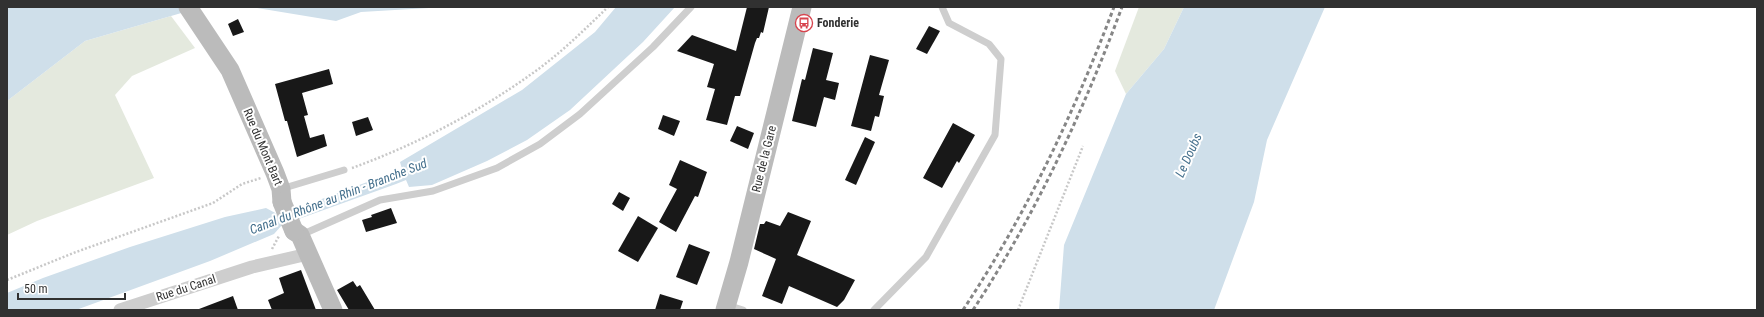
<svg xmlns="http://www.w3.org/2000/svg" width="1764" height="317" viewBox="0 0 1764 317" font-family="'Roboto Condensed',sans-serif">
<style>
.green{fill:#e4e9de}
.water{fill:#cfdfea}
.building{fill:#181818}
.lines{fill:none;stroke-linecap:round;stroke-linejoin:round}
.path{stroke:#c8c8c8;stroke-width:2.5;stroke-dasharray:2 2;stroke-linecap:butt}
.lane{stroke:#cecece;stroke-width:7}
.street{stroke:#cecece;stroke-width:13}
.secondary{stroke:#bbb;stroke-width:19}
.rail{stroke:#868686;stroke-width:3;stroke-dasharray:4 3;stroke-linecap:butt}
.secondary-bridge{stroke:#bbb;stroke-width:19}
.labels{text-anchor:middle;stroke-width:4;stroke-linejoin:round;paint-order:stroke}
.poi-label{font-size:12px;font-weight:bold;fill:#313131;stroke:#fff;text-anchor:start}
.street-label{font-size:12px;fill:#313131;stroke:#fff}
.water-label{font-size:13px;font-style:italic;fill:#45708d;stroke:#fff}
</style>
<rect width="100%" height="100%" fill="#fff"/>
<g class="green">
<path d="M1139 7H1184L1164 49 1126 94 1115 71Z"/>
<path d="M171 16 195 48 132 76 115 95 154 178 37 221 7 235V101L85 41Z"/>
</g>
<g class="water">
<path d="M7 7H202L85 41 7 101Z"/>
<path d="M251 7H446L361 12 336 21Z"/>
<path d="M616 7H675L643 42 570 110 527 140 487 161 432 185 409 187 406 180 396 184 282 225 274 234 210 261 76 310H7V293L43 278 130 247 225 217 266 208 279 215 402 169 400 162 522 90 595 32Z"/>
<path d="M1184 7H1325L1267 140 1254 202 1214 310H1059L1064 245 1126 94 1164 49Z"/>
</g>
<g class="building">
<path d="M747 7H769L763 33 761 32 759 38H757L755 43 740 96H735L727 125 706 120 715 89 707 87 714 64 677 51 692 35 736 51Z"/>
<path d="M238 19 244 32 233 36 228 24Z"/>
<path d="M929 26 940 31 927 54 916 49Z"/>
<path d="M813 48 833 53 826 80 839 83 835 100 824 97 816 127 792 121 802 79 805 80Z"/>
<path d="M870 55 889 60 879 95 884 96 879 117 875 116 871 131 851 126Z"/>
<path d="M329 69 333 84 302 93 308 115 304 116 310 138 324 134 327 146 297 157 287 121H285L275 84Z"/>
<path d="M663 115 680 121 674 136 658 129Z"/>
<path d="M368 117 373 130 356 136 352 122Z"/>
<path d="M953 123 975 135 959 163 957 161 942 188 923 178Z"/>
<path d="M737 126 754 133 748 149 730 141Z"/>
<path d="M865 137 875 142 856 185 845 180Z"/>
<path d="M680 160 707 172 698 197 695 196 676 232 659 222 677 189 669 185Z"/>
<path d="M619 192 630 198 623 211 612 204Z"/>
<path d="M391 208 397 223 366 232 362 220 372 217 371 215Z"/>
<path d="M788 212 811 221 797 255 855 280 844 300 837 307 789 286 782 304 762 296 776 259 754 249 760 224H764L766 221 780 226Z"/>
<path d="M638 216 658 228 638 262 618 251Z"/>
<path d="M689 244 710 252 697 285 676 277Z"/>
<path d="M301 270 316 310H272L268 300 284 293 279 278Z"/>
<path d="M353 281 357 287 360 285 375 310H349L337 290Z"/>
<path d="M660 294 683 301 680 310H655Z"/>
<path d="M233 296 238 310H199V309Z"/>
</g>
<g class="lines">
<g class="path">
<path d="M352 168C413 146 477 113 530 75 558 56 583 31 608 7"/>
<path d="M272 249 279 236"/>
<path d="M7 280 76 252 213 203 242 184 261 178"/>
<path d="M1018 310 1083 146"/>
</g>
<g class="lane">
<path d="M281 189 344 170"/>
<path d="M301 235 380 200 433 191 497 168 540 144 580 114 653 47 691 7"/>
<path d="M727 305 743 310"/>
<path d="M874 310 926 257 995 135 1001 59 989 44 949 23 942 7"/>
</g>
<path class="street" d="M120 310 252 267 308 254"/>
<g class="secondary">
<path d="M188 7 230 70 275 173 281 189 282 202"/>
<path d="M294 231 300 235 333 310"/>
<path d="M725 310 739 262 802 7"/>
</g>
<g class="rail">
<path d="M963 310C1026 215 1074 113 1114 7"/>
<path d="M973 310C1035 216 1083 112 1122 7"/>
</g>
<path class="secondary-bridge" d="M282 202 294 231"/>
</g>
<defs>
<g id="bus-ring" transform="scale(0.9)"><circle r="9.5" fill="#fff" stroke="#d7444e" stroke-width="1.5"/><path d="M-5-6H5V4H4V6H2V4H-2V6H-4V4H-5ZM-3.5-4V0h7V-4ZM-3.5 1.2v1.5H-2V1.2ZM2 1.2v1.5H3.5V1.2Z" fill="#d7444e"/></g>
</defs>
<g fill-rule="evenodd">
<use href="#bus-ring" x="804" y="23"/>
</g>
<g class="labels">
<g class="poi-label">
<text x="817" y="27">Fonderie</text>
</g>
<g class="street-label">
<text transform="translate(263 147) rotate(67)" y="4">Rue du Mont Bart</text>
<text transform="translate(764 159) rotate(-76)" y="4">Rue de la Gare</text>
<text transform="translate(186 288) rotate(-18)" y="4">Rue du Canal</text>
</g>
<g class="water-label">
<text transform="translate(1188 155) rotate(-66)" y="5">Le Doubs</text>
<text transform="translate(338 196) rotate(-21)" y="5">Canal du Rhône au Rhin - Branche Sud</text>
</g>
</g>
<rect width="1764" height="317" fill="none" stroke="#313131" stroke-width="16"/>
<path d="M18 293v6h107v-6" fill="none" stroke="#313131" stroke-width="2"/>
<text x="24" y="293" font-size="12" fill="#313131" stroke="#ffffff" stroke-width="3" paint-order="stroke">50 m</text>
</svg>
